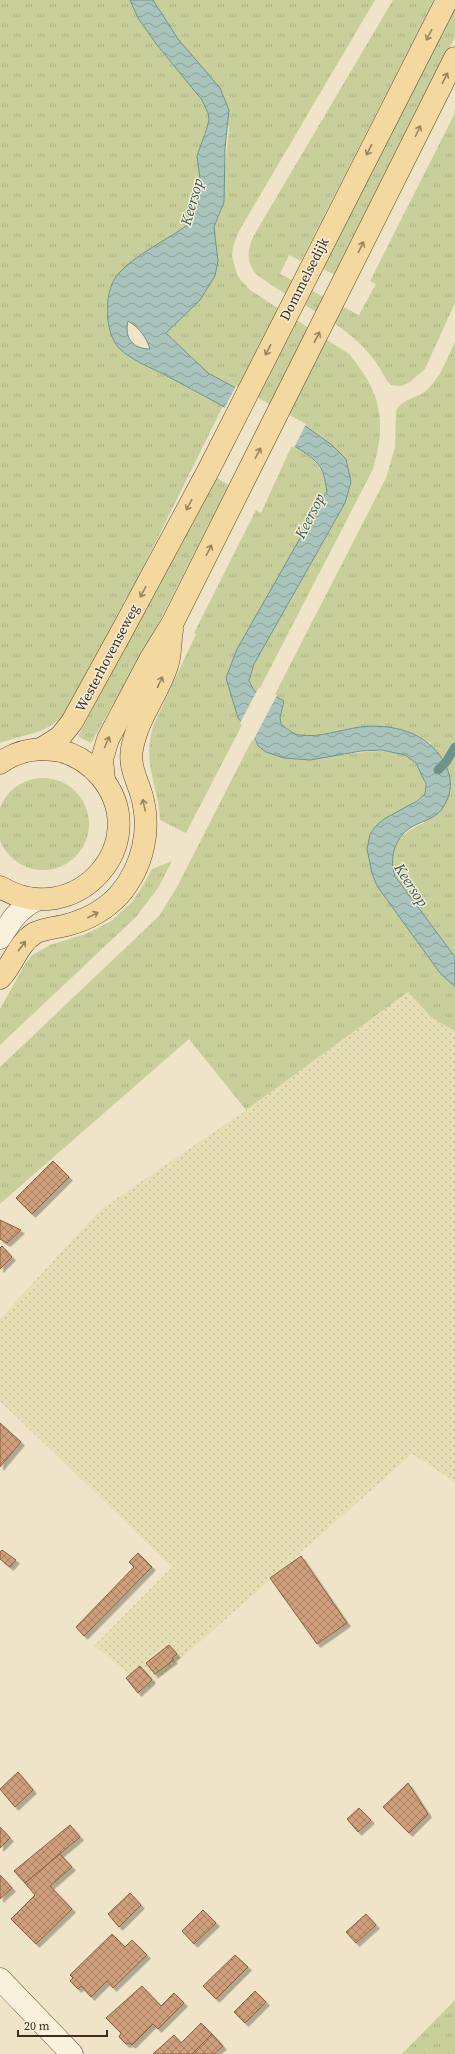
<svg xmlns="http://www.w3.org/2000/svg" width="455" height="2054" viewBox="0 0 455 2054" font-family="'Source Serif 4',serif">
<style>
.farmland{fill:url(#farmland-dots)}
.grass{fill:url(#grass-tufts)}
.water{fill:url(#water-waves);stroke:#6f938a;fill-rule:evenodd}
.pier{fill:#f0e4c8}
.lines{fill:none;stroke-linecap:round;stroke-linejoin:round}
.stream{stroke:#6f938a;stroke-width:9}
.building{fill:url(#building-cross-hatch);stroke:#8d5f41;filter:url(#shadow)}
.secondary-casing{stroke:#6f573f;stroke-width:23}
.primary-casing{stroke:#5b4430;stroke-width:23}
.secondary{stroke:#faf1dc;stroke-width:22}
.primary{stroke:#f3d9a0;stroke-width:22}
.oneway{stroke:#988460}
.labels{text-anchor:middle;stroke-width:3;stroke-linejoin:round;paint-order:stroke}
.street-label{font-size:14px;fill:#3d2e20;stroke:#f7eed8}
.water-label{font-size:15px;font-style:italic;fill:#2f5d5a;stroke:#f7eed8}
</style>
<defs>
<pattern id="farmland-dots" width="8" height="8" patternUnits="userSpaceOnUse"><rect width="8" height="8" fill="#e6deb5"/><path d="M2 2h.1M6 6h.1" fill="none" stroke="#c6bf9b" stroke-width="1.8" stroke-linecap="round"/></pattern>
<pattern id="grass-tufts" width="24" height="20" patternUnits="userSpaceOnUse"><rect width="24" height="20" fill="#c9cf9b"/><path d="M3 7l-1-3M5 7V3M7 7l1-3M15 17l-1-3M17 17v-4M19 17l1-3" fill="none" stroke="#aeb285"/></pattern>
<pattern id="water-waves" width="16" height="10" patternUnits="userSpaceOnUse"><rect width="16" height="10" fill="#a9c4bc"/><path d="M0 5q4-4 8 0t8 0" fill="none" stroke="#8ba098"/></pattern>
<pattern id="building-cross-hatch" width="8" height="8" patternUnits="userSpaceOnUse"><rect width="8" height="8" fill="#cf9f7d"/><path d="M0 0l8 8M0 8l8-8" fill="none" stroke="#a98266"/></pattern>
<filter id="shadow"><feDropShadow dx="3.5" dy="3.5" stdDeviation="0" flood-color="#0004"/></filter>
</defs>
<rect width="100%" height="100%" fill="#f0e4c8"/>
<path class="farmland" d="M408 992 432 1018 455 1031V1482L412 1454 148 1688 94 1646 172 1567 0 1401V1319L100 1210 246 1110Z"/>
<g class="grass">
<path d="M0 0H130L138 18 157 45 202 100 208 113 209 120 206 131 197 156 200 179 198 205 186 226 108 296 106 312 118 346 132 358 223 406 128 598H126L69 709C46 736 30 732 0 743Z"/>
<path d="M153 0H375L239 231 233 247 232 256 237 274 240 279 250 290 349 354C381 392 387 421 373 469L258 692H255L249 681 254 664 345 503 351 481 301 423 208 373 166 333 200 300 218 261 214 227 220 214 229 127Z"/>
<path d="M393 0H434L301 261 289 255 280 274 359 315 376 284 370 281 454 115 455 107V303L425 369 410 382 402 386 391 385 387 381C359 324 304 310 257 275 246 262 247 252 253 237Z"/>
<path d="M455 0V37L335 275 319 267Z"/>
<path d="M455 342V957L395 876C386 850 400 832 424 823L431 743C409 731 386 725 361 727 346 729 310 740 297 734 291 732 286 728 281 724L280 717 284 701 274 696 386 478 395 447 396 411C401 399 418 398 427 390 441 376 447 359 455 342Z"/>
<path d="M292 445C314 458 322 465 328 491L237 649 243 723 186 833 160 820C158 782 142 767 153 726L196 634 194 633 256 510 261 513Z"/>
<path d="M212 475 229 485 155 630 91 743 79 737V735Z"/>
<path d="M254 736 258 747 266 752C289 753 311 755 333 755 359 755 403 740 419 768 424 777 426 783 425 794L370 834 367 849 372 873 451 984 455 987V1031L432 1018 408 992 246 1110 189 1039 1 1203H0V1067L159 916 177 887Z"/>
<circle cx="43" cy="824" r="46"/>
<path d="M172 861 158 888 136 917 0 1045V1009L25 964 32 955 50 945 88 933 111 921 131 903 141 889 152 869Z"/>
<path d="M455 2000V2054H402Z"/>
</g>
<path class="water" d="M130 0H153L178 39 220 88 229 110 225 148 224 202 214 227 218 261 215 276 200 300 166 333 208 373 301 423 332 445 346 459 351 482 345 503 254 664 249 681 255 692H258L260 688 284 701 280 717 281 724C286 728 293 734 299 735 319 738 340 730 360 727 391 723 428 732 444 762 451 774 453 789 446 802 438 820 424 819 410 828 394 839 389 859 395 876L455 957V987L440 973 377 886 372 873 367 849 370 834 376 826 384 819 417 801 425 794 426 784 416 763 405 755 382 750 361 751 310 760 284 758 266 752 258 746 254 736 238 718 226 678 237 649 327 491C325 481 324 470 317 463 305 450 286 442 271 433 236 413 201 394 165 375 150 367 130 360 118 347 105 331 104 298 114 280 125 260 167 240 186 226L198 204 200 179 197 156 206 131 209 120 208 113 202 100 157 45 138 18ZM128 321C140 328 146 337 150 349 133 349 124 338 128 321Z"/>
<g class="pier">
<path d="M236 386 306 424 294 448 224 409Z"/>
<path d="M259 687 277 695 253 741 240 723Z"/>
</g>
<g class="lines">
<path class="stream" d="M438 770 446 762 455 747"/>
</g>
<g class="building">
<path d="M53 1161 69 1177 32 1214 16 1198Z"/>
<path d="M0 1220 21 1230 7 1243 0 1239Z"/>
<path d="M2 1246 12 1257 0 1269V1248Z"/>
<path d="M0 1423 21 1442 0 1467Z"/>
<path d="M2 1550 16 1560 10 1567 0 1559V1552Z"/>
<path d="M138 1553 152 1567 84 1636 76 1627 134 1567 129 1562Z"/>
<path d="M301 1556 347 1623 317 1644 270 1578Z"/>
<path d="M169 1645 177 1654 172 1658 174 1660 155 1674 146 1663Z"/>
<path d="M140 1666 152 1680 138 1693 126 1678Z"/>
<path d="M18 1772 33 1790 15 1807 0 1789Z"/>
<path d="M408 1783 428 1814 409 1833 383 1807Z"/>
<path d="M359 1808 371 1820 358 1832 347 1819Z"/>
<path d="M70 1825 80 1837 25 1883 14 1871Z"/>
<path d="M0 1827 10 1838 0 1848Z"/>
<path d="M60 1854 72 1867 50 1886 72 1909 36 1944 11 1919 35 1895 25 1883Z"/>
<path d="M0 1875 12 1888 0 1899Z"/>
<path d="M130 1893 141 1905 119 1927 108 1914Z"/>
<path d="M203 1910 216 1923 194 1944 182 1931Z"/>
<path d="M366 1914 376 1925 356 1943 346 1932Z"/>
<path d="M112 1934 125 1947 132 1940 147 1955 113 1988 107 1981 91 1997 81 1986 78 1989 70 1981 73 1978 70 1975Z"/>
<path d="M235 1955 248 1967 216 1999 203 1986Z"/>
<path d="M142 1986 161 2006 174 1993 184 2003 158 2029 153 2024 132 2045 130 2043 126 2044 119 2037 121 2033 106 2018Z"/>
<path d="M255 1991 266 2002 245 2023 234 2012Z"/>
<path d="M201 2023 212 2034 192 2054H153L174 2035 181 2043Z"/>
<path d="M212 2034 223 2046 214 2054H192Z"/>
</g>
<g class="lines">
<g class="secondary-casing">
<g id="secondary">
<path d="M0 938C10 922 19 908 36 900"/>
<path d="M0 1979 72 2054"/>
</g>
</g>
<g class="primary-casing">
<g id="primary">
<path d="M41 749 60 737 72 722 122 631 208 471 447 0"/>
<path d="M0 763C18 750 40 747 61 751 77 755 90 764 101 777 155 843 75 932 0 887"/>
<path d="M104 780 102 759 108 739 151 658 173 622 455 58"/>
<path d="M0 978C13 965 18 943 35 933 45 928 56 928 67 925 86 920 105 910 119 895 143 867 152 829 141 793 136 778 129 765 132 749 137 719 158 694 167 666 171 655 170 641 172 630"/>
</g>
</g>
<use href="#secondary" class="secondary"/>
<use href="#primary" class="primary"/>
</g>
<defs><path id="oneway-shaft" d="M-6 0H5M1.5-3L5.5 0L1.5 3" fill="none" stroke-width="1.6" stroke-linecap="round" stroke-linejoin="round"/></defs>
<g class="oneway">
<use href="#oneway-shaft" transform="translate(429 35) rotate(117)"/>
<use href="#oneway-shaft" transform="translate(445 78) rotate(-63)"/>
<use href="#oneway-shaft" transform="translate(418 131) rotate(-64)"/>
<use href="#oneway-shaft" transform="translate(369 150) rotate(117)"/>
<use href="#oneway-shaft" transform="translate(361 247) rotate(-64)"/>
<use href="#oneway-shaft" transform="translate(317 337) rotate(-63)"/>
<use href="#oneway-shaft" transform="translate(268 350) rotate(117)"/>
<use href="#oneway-shaft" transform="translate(258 453) rotate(-63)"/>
<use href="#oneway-shaft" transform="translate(189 505) rotate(118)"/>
<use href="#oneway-shaft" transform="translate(209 550) rotate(-63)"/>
<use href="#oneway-shaft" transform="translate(143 592) rotate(118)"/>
<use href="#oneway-shaft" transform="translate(160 682) rotate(-65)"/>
<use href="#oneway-shaft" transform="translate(107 742) rotate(-66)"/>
<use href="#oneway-shaft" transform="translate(144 805) rotate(-102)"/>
<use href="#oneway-shaft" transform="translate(93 915) rotate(-27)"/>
<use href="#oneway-shaft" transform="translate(22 946) rotate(-53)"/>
</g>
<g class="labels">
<g class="street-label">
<text transform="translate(304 279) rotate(-63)" y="5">Dommelsedijk</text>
<text transform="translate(107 658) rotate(-62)" y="5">Westerhovenseweg</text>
</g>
<g class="water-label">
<text transform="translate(192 202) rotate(-74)" y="5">Keersop</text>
<text transform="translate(310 516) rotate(-63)" y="5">Keersop</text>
<text transform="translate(411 885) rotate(57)" y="5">Keersop</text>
</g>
</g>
<path d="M18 2030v6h89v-6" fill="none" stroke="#3d2e20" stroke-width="2"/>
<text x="24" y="2030" font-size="12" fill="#3d2e20" stroke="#f7eed8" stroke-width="3" paint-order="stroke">20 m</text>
</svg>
